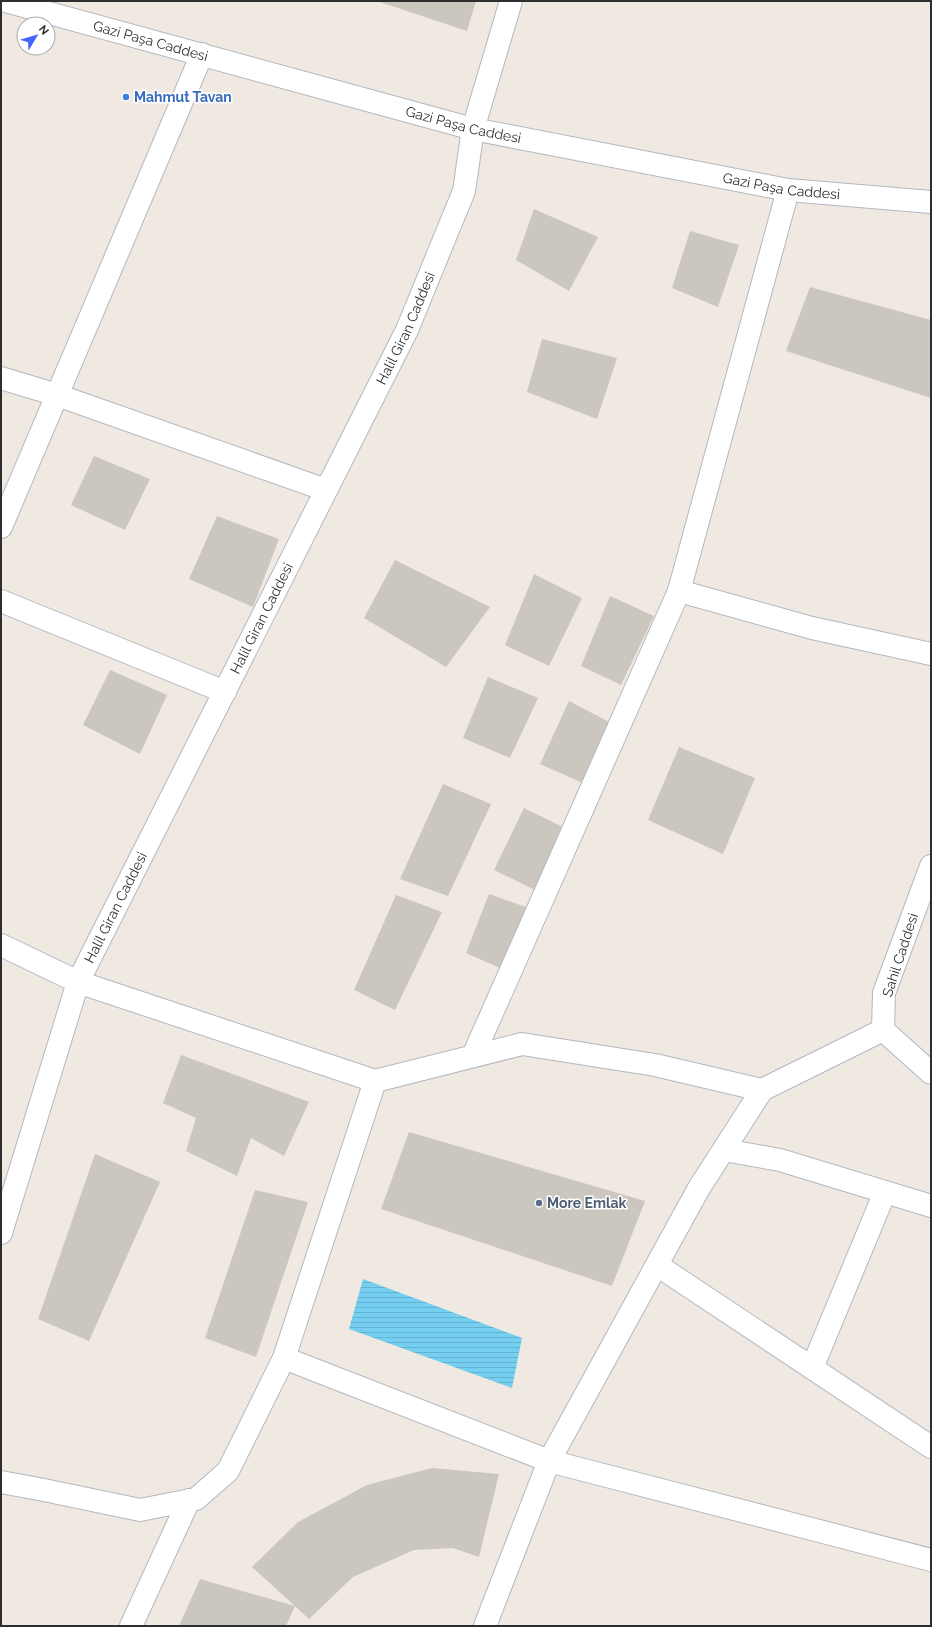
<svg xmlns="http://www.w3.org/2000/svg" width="932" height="1627" viewBox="0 0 932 1627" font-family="Raleway,sans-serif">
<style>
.water{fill:url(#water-rules)}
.building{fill:#cbc7bf}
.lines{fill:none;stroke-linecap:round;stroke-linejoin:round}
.minor-casing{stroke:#b4b7c1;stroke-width:24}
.minor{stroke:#fff;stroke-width:22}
.shop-dot{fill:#3f7fe0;stroke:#fff;stroke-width:1.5}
.service-dot{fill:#5c6f8a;stroke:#fff;stroke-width:1.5}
.labels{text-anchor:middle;stroke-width:3;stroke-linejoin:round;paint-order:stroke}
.street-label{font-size:14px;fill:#2e2e2e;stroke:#fff}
.shop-label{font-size:14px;font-weight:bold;fill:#366cbe;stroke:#fff;text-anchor:start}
.service-label{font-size:14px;font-weight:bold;fill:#4e5e75;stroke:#fff;text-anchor:start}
</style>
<defs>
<pattern id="water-rules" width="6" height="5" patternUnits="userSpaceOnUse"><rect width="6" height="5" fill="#75cff0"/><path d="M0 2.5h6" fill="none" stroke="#66b2ce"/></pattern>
</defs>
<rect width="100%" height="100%" fill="#efe9e1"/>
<path class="water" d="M363 1279 522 1338 512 1388 349 1329Z"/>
<g class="building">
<path d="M377 1H476L467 31Z"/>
<path d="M534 209 598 237 569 291 516 260Z"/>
<path d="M690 231 739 245 718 307 672 288Z"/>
<path d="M810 287 931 320V398L786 351Z"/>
<path d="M542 339 617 358 597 419 527 392Z"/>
<path d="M94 456 150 479 125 530 71 505Z"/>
<path d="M217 516 279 539 253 607 189 579Z"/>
<path d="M395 560 490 607 446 667 364 618Z"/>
<path d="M534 574 582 598 549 666 505 645Z"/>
<path d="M610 596 654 616 621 685 581 666Z"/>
<path d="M110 670 167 695 140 754 83 725Z"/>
<path d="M488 677 538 698 510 758 463 738Z"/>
<path d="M569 701 613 724 585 784 540 764Z"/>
<path d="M679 747 755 778 723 854 648 820Z"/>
<path d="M443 784 491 804 448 896 400 879Z"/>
<path d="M524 808 571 831 541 893 494 870Z"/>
<path d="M489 894 537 911 511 973 466 953Z"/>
<path d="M396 895 442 912 395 1010 354 990Z"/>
<path d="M181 1055 309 1102 284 1156 251 1138 237 1176 186 1151 196 1118 163 1103Z"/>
<path d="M409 1132 645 1201 612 1286 381 1209Z"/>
<path d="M95 1154 160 1182 89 1341 38 1319Z"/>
<path d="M255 1190 308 1202 256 1357 205 1338Z"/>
<path d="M432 1468 499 1474 479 1557 453 1548 414 1550 353 1577 309 1619 252 1567 298 1522 367 1485Z"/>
<path d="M200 1579 295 1606 286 1626H179Z"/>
</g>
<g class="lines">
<g class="minor-casing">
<g id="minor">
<path id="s1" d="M5 1 473 129 788 190 931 202"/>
<path d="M1 378 57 395 326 490"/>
<path d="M1 527 202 54"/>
<path d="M679 591 812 628 931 654"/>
<path d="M1 601 225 692"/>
<path d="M931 866 884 993 883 1030 931 1073"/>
<path d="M1 945 78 982 375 1081 522 1044 655 1065 762 1090"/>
<path d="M473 1056 679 591 788 190"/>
<path d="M724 1150 780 1160 931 1206"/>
<path id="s2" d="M1 1233 78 982 407 330 464 191 473 129 511 1"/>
<path d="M657 1265 931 1447"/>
<path d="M284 1358 549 1461 931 1560"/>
<path d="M812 1368 885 1192"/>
<path d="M1 1482 44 1490 140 1510 196 1499 228 1471 284 1358 375 1081"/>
<path d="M131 1626 189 1500"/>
<path d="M485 1626 549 1461 699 1188 762 1090 883 1030"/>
</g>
</g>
<use href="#minor" class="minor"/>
</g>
<circle class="shop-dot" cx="126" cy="97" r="4"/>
<circle class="service-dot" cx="539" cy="1203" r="4"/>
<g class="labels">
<g class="street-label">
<text dy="5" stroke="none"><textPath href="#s1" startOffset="151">Gazi Paşa Caddesi</textPath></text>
<text dy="5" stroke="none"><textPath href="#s1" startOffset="475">Gazi Paşa Caddesi</textPath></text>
<text dy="5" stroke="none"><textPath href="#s1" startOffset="799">Gazi Paşa Caddesi</textPath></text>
<text dy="5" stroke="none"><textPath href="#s2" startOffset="994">Halil Giran Caddesi</textPath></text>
<text dy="5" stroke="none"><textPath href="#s2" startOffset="670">Halil Giran Caddesi</textPath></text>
<text dy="5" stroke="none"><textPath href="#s2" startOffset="346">Halil Giran Caddesi</textPath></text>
<text transform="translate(900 955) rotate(-72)" y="5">Sahil Caddesi</text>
</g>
<g class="shop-label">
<text x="134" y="102">Mahmut Tavan</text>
</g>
<g class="service-label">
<text x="547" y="1208">More Emlak</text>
</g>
</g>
<rect width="932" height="1627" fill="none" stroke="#2e2e2e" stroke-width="4"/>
<g transform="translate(36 36) rotate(52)"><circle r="19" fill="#ffffff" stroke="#ababab"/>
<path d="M0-3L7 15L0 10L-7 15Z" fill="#4264fb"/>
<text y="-6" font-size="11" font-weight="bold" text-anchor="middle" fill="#2e2e2e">N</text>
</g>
</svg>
